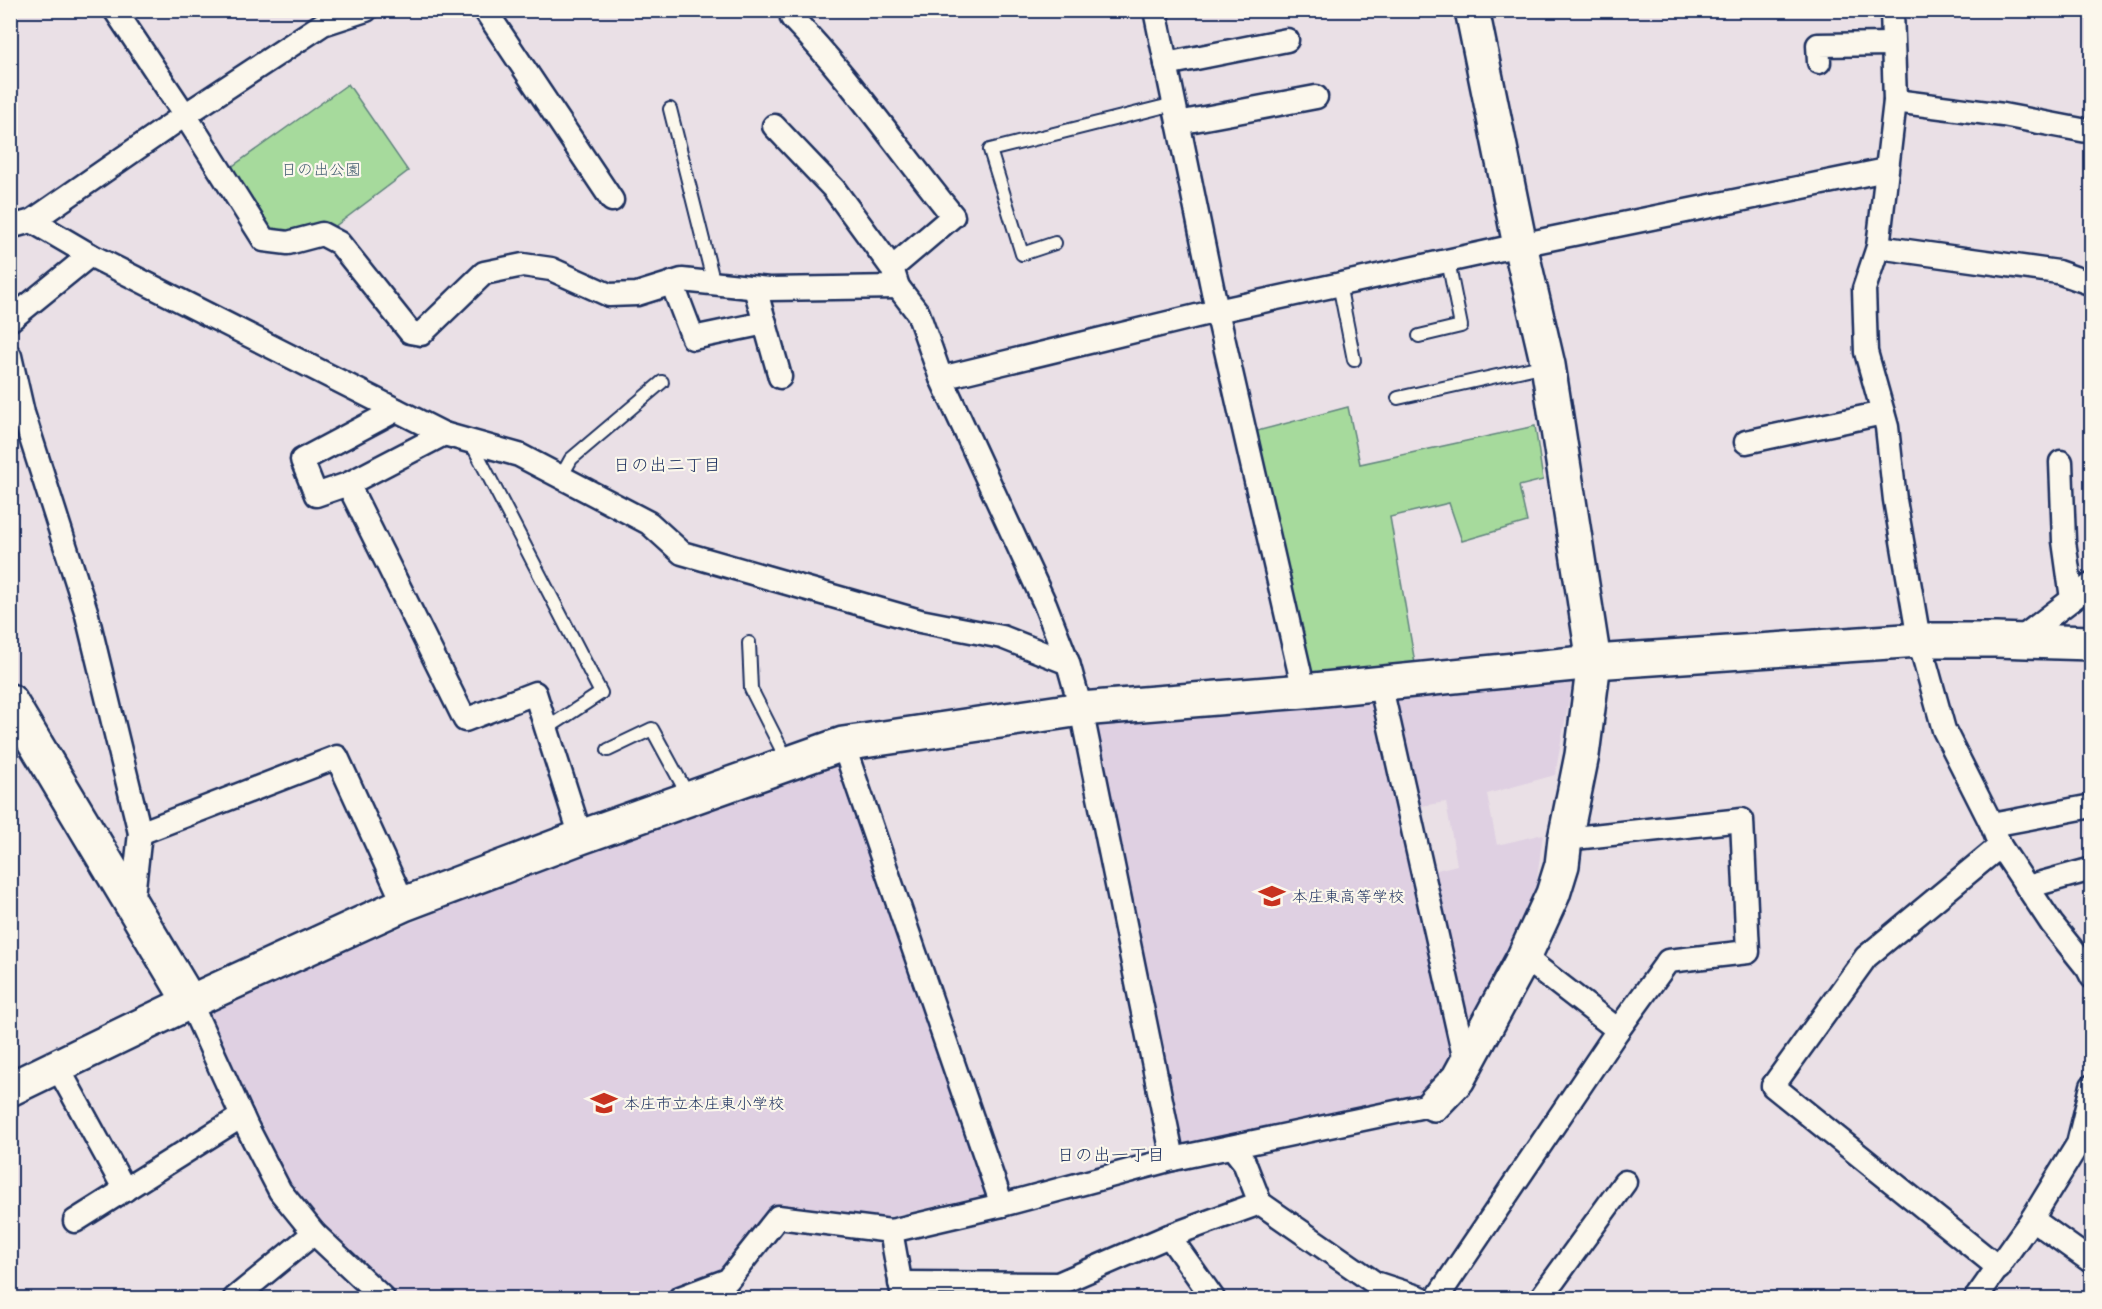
<svg xmlns="http://www.w3.org/2000/svg" width="2102" height="1309" viewBox="0 0 2102 1309" font-family="'Playpen Sans','Klee One',sans-serif">
<style>
.built{fill:#dfd0e2}
.green{fill:#a6da9c;stroke:#60847d;stroke-width:1.5}
.lines{fill:none;stroke-linecap:round;stroke-linejoin:round}
.lane-casing{stroke:#1b2f5e;stroke-width:16}
.street-casing{stroke:#1b2f5e;stroke-width:27}
.secondary-casing{stroke:#1b2f5e;stroke-width:38}
.lane{stroke:#fbf7ec;stroke-width:12}
.street{stroke:#fbf7ec;stroke-width:22}
.secondary{stroke:#fbf7ec;stroke-width:33}
.labels{text-anchor:middle;stroke-width:4.5;stroke-linejoin:round;paint-order:stroke}
.park-label{font-size:16px;fill:#3e5a6e;stroke:#fbf7ec}
.poi-label{font-size:16px;fill:#1b2f5e;stroke:#fbf7ec;text-anchor:start}
.neighbourhood-label{font-size:18px;fill:#1b2f5e;stroke:#fbf7ec}
</style>
<rect width="100%" height="100%" fill="#eae0e6"/>
<filter id="ink" filterUnits="userSpaceOnUse"><feTurbulence type="fractalNoise" baseFrequency=".0167" numOctaves="2"/><feDisplacementMap in="SourceGraphic" scale="12" xChannelSelector="R" yChannelSelector="G"/><feConvolveMatrix kernelMatrix="1 2 1 2 8 2 1 2 1" color-interpolation-filters="sRGB"/></filter>
<g filter="url(#ink)">
<g class="built">
<path d="M1566 681 1572 683 1555 775 1487 794 1497 845 1543 834 1534 902 1464 1035 1429 872 1457 865 1446 802 1415 807 1391 699Z"/>
<path d="M1376 697 1454 1065 1427 1098 1180 1149 1091 726Z"/>
<path d="M837 764 990 1194 882 1218 772 1213 720 1270 645 1298H391L299 1202 207 1012 577 851Z"/>
</g>
<g class="green">
<path d="M348 84 408 171 330 230 271 234 230 168Z"/>
<path d="M1348 407 1360 464 1535 426 1543 480 1519 486 1527 522 1462 541 1449 503 1390 517 1415 663 1310 676 1257 431Z"/>
</g>
<g class="lines">
<g class="lane-casing">
<g id="lane">
<path d="M670 109 714 284"/>
<path d="M1055 243 1022 254 990 150 1174 104"/>
<path d="M1339 284 1354 360"/>
<path d="M1419 336 1461 326 1448 261"/>
<path d="M1398 398 1546 365"/>
<path d="M471 442 601 693 546 729"/>
<path d="M561 477 571 459 662 382"/>
<path d="M749 643 751 689 788 762"/>
<path d="M608 750 652 729 689 797"/>
</g>
</g>
<g class="street-casing">
<g id="street">
<path d="M115 10 185 115 264 240 288 243 322 234 339 243 410 332 421 334 484 273 523 265 551 269 609 295 637 294 682 280 769 289 898 287"/>
<path d="M485 10 612 200"/>
<path d="M793 10 792 18C851 79 899 150 953 216L892 268 898 287 918 313 941 378 1045 604 1068 663 1081 709 1173 1159"/>
<path d="M1155 10 1217 311 1304 691"/>
<path d="M1892 10 1895 101 1878 247 1864 289 1866 352 1887 427 1895 500 1919 640 1944 730 1992 825 2000 846 2052 924 2088 969 2092 977"/>
<path d="M1819 62 1818 45 1892 44"/>
<path d="M1166 64 1287 40"/>
<path d="M1895 101 2003 115 2092 132"/>
<path d="M1178 123 1316 97"/>
<path d="M774 126 834 189 892 268"/>
<path d="M32 221 90 255 444 434 519 455 649 523 682 553 920 621 1002 637 1068 663"/>
<path d="M10 227 32 221 185 115 323 24 366 10"/>
<path d="M1878 247 2058 272 2092 284"/>
<path d="M672 283 693 338 765 323"/>
<path d="M755 288 780 377"/>
<path d="M10 320 90 255"/>
<path d="M10 356 23 413 86 611 140 833 132 905"/>
<path d="M941 378 1217 311 1520 245 1886 170"/>
<path d="M444 434 348 484 465 720 535 693 581 837"/>
<path d="M1746 442 1883 413"/>
<path d="M2061 462 2064 541 2072 599"/>
<path d="M348 484 316 495 302 460 396 410"/>
<path d="M2019 640 2092 584"/>
<path d="M1380 683 1466 1065"/>
<path d="M843 744 1002 1205"/>
<path d="M1992 825 2092 806"/>
<path d="M140 833 337 757 404 904"/>
<path d="M2027 887 2092 869"/>
<path d="M1524 957 1618 1030"/>
<path d="M190 1002 247 1127 280 1191 314 1233 383 1298"/>
<path d="M57 1066 125 1190"/>
<path d="M1232 1147 1244 1162 1260 1203 1375 1283 1421 1298"/>
<path d="M2032 1219 2092 1262"/>
<path d="M75 1221 242 1116"/>
<path d="M891 1231 903 1297"/>
<path d="M1169 1236 1213 1298"/>
<path d="M1999 1268 1773 1086 1866 957 2000 846"/>
<path d="M900 1283 1058 1284 1169 1236 1260 1203"/>
<path d="M235 1298 314 1233"/>
<path d="M680 1298 728 1280 778 1217 891 1231 1002 1205 1173 1159 1434 1104"/>
<path d="M1437 1298 1618 1030 1668 961 1748 952 1742 820 1565 839"/>
<path d="M1541 1298 1625 1182"/>
<path d="M1976 1298 2032 1219 2078 1144 2092 1086"/>
</g>
</g>
<g class="secondary-casing">
<g id="secondary">
<path d="M10 701 190 1002"/>
<path d="M10 1089 190 1002 404 904 581 837 843 744 1081 709 1304 691 1594 662 1919 640H1996L2092 643"/>
<path d="M1434 1104 1458 1079 1524 957 1553 894 1562 865 1565 839 1582 755 1594 662 1548 365 1520 245 1472 10"/>
</g>
</g>
<use href="#lane" class="lane"/>
<use href="#street" class="street"/>
<use href="#secondary" class="secondary"/>
</g>
</g>
<defs>
<g id="school-bare" transform="scale(2.07)"><path d="M0-5L7-2L0 1L-7-2ZM-4 1L0 2.5L4 1V4Q0 6-4 4Z" fill="#c8321e" stroke="#fbf7ec" stroke-width="2.5" paint-order="stroke"/></g>
</defs>
<g fill-rule="evenodd">
<use href="#school-bare" x="1272" y="896"/>
<use href="#school-bare" x="604" y="1103"/>
</g>
<g class="labels">
<g class="park-label">
<text x="321" y="175">日の出公園</text>
</g>
<g class="poi-label">
<text x="1292" y="902">本庄東高等学校</text>
<text x="624" y="1109">本庄市立本庄東小学校</text>
</g>
<g class="neighbourhood-label">
<text x="667" y="471">日の出二丁目</text>
<text x="1111" y="1161">日の出一丁目</text>
</g>
</g>
<rect width="2102" height="1309" fill="none" stroke="#fbf7ec" stroke-width="36"/>
<rect x="18" y="18" width="2066" height="1273" fill="none" stroke="#1b2f5e" stroke-width="2" filter="url(#ink)"/>
</svg>
